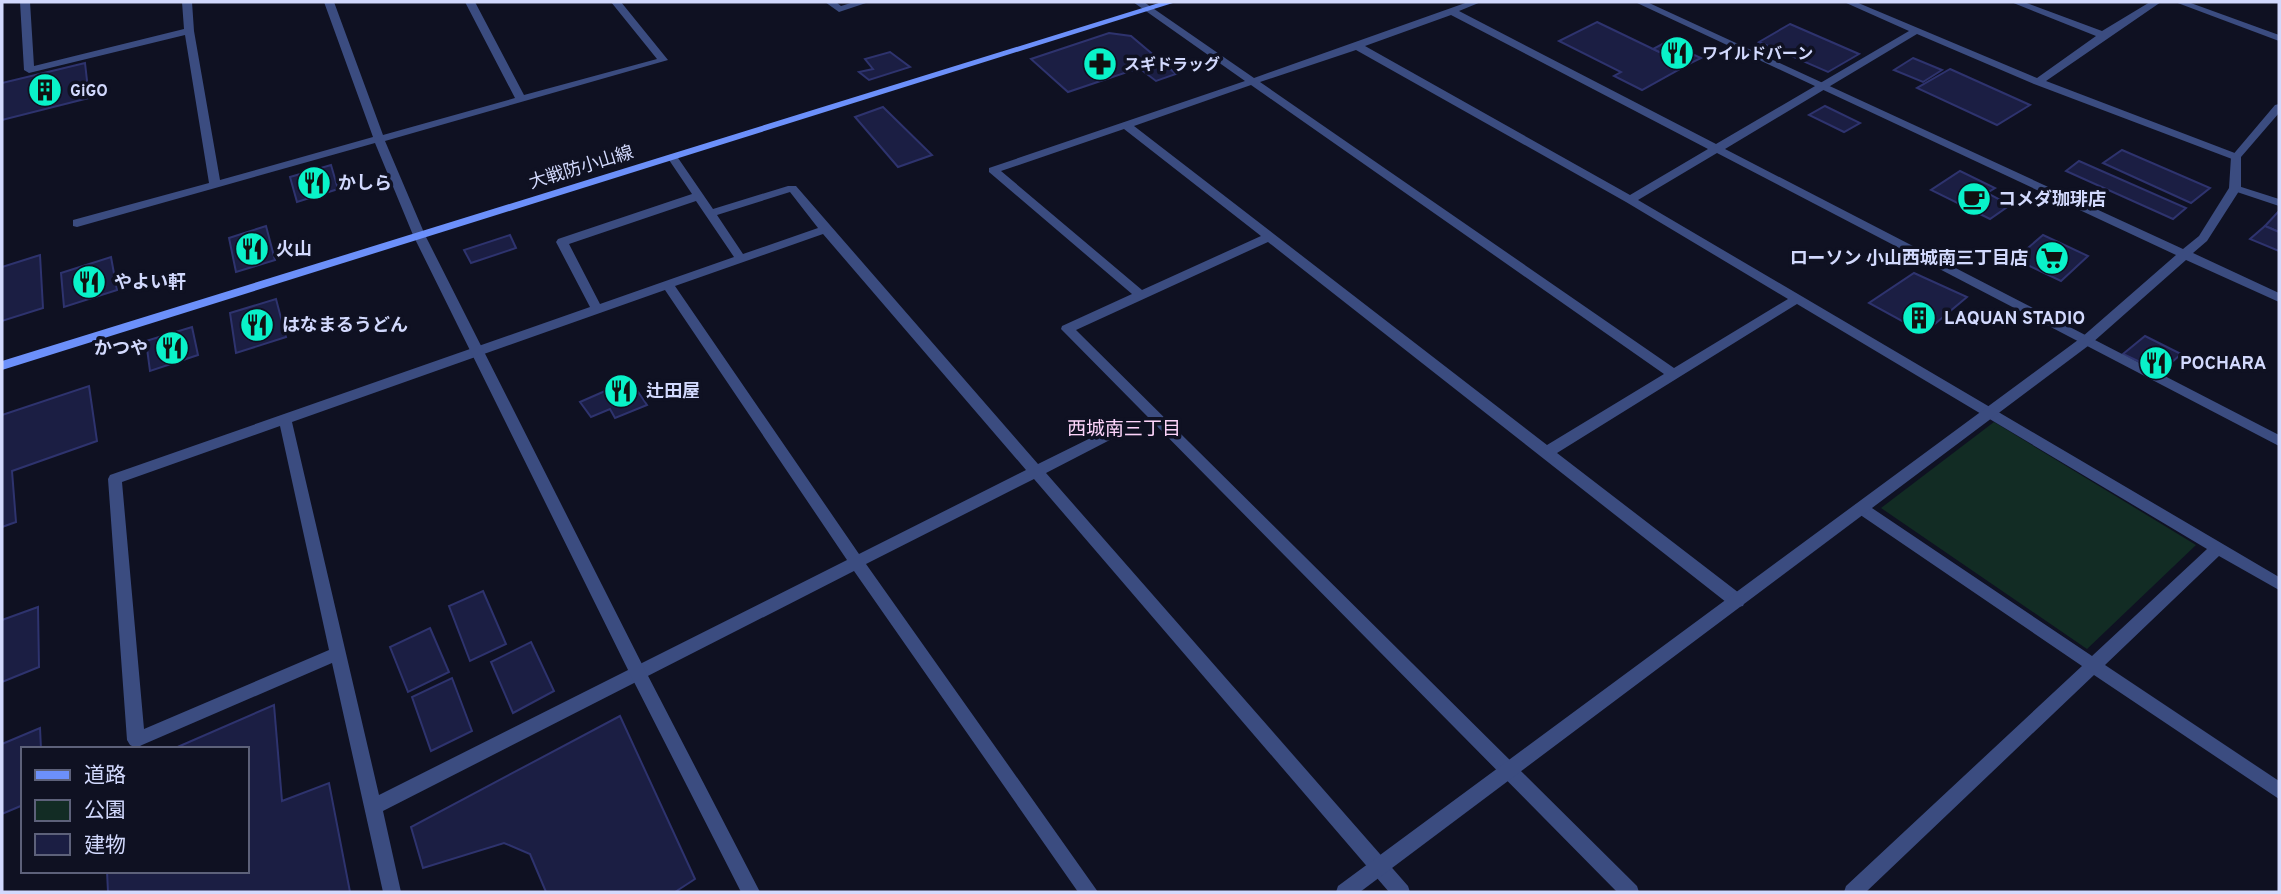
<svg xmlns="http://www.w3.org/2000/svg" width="2281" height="894" viewBox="0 0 2281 894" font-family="Overpass,'Noto Sans JP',sans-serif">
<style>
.green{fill:#122c24}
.building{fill:#1b1e43;stroke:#2e336e;stroke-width:2}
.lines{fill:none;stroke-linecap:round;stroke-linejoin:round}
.minor{fill:#3b4c80;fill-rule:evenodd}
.tertiary{fill:#3b4c80;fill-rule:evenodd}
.secondary{fill:#6c90fa;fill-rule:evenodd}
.labels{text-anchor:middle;stroke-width:7;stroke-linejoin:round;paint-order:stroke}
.far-poi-label{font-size:16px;font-weight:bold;fill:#d2d9fd;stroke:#0f1122;text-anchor:start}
.street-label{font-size:18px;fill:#d2d9fd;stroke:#0f1122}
.poi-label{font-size:18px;font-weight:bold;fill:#d2d9fd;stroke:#0f1122;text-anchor:start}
.neighbourhood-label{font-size:19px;fill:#fdd4fa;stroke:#0f1122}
</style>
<rect width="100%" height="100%" fill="#0f1122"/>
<path class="green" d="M1994 422 2196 545 2087 649 1881 508Z"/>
<g class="building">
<path d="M1597 22 1653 49 1687 65 1642 90 1614 76 1621 72 1559 41Z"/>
<path d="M1790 24 1859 54 1828 72 1759 42Z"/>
<path d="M1109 33 1131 36 1176 74 1156 81 1139 68 1068 92 1031 59Z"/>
<path d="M1666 42 1701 58 1687 65 1653 49Z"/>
<path d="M890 52 910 67 869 80 859 72 873 69 865 59Z"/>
<path d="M1913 58 1942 70 1923 82 1894 70Z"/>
<path d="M85 63 89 98 2 120V83Z"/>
<path d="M1950 69 2030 105 1997 125 1917 88Z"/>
<path d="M1825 106 1860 123 1844 132 1809 115Z"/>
<path d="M883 107 932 155 898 167 855 117Z"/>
<path d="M2122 150 2210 188 2191 203 2103 163Z"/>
<path d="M2079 161 2186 208 2173 219 2066 171Z"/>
<path d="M331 165 338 189 297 202 290 177Z"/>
<path d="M1960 171 1995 188 1987 193 2010 205 1990 219 1931 190Z"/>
<path d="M2278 212H2279V232L2265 226Z"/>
<path d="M266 226 275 260 236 272 229 238Z"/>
<path d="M2265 226 2279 232V251L2250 239Z"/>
<path d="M510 235 516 248 471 263 464 250Z"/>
<path d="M2043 235 2088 256 2061 281 2015 259Z"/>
<path d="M40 255 43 308 2 321V267Z"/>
<path d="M111 257 117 290 64 307 61 273Z"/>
<path d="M1914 273 1967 297 1924 333 1869 303Z"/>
<path d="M276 299 286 337 236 353 230 313Z"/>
<path d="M192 327 198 355 150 371 146 341Z"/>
<path d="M2145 336 2181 354 2161 372 2123 354Z"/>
<path d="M630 380 647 405 615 418 610 409 591 417 580 402Z"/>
<path d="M89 386 97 441 12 471 16 522 2 527V415Z"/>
<path d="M483 591 506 644 470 661 449 606Z"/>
<path d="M38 607 39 667 2 682V620Z"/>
<path d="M430 628 449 672 408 692 390 647Z"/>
<path d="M531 642 554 691 513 713 491 662Z"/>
<path d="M452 678 472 731 431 751 412 697Z"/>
<path d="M274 705 282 801 329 783 350 892H108L107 871H247V749H173Z"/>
<path d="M620 716 695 879 675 892H546L530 854 504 843 423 868 411 827Z"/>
<path d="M40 728 41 749H23V805L2 814V744Z"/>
</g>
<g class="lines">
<g class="minor">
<path d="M20 2H30L34 66 184 29 182 2H192L194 31 220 180 373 137 324 2H334L383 135 515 98 465 2H475L524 95 657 59 611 2H621L668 60 385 141 425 235 423 238 419 239 413 235 375 143 77 227 73 226V220L209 183 185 35 29 73 24 70Z"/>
<path d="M825 2H836L841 6 854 2H869L839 12Z"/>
<path d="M1133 2H1144L1254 78 1468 2H1481L1459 11 1716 144 1909 31 1844 2H1856L2037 78 2096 36 2011 2H2024L2102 31 2150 2H2161L2046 81 2240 155V159H2232L2034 84 1917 34 1725 149 2279 435V446L1717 153 1638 200 2279 577V590L2219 556 2105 665 2279 781V799L2094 675 1866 892H1844L1846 886 2082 666 1856 512 1854 508 1856 504H1866L2092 656 2207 549 1797 304 1557 453 1743 596 1745 601 1743 606 1737 607 1731 606 1268 242 1076 330 1637 886 1639 892H1617L1061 329 1062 326 1132 294 989 172V168L1245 81ZM1451 15 1708 149 1630 195 1365 46ZM1356 50 1626 202 1788 299 1674 368 1260 82ZM1251 85 1664 374 1547 445 1134 126ZM1124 129 1261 236 1142 290 1001 171Z"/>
<path d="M2175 2H2188L2279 35V41Z"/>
<path d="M672 154 676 155 713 209 788 186H796L1038 464 1125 421H1135L1137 424 1135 427 1046 473 1408 886 1410 892H1389L1034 479 866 564 1098 892H1078L854 571 383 811 401 892H383L332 663 142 745 136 748 130 745 127 740 108 479 110 475 590 307 556 242 558 239 692 194 667 157ZM790 192 818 228 743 254 717 215ZM696 201 734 257 600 304 569 244ZM823 234 1026 470 859 554 675 286ZM665 290 847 560 379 795 292 422ZM280 426 329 650 144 729 122 482Z"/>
<path d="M2235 185 2279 199V206L2231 190 2229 188Z"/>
</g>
<g class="tertiary">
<path d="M1635 2H1647L2183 249 2199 236 2229 188 2231 157 2275 105 2279 104V113L2241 157V188L2207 241 2193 253 2279 293V302L2186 260 2092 343 1360 892H1336L1338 886 2082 337 2176 255Z"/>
<path d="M419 231 425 235 645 670 760 892H741L633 680 413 235Z"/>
</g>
<path class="secondary" d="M1162 2H1176L2 370V361Z"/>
</g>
<defs>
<g id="restaurant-disc" transform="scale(1.75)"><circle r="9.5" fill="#09f2c9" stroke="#0f1122"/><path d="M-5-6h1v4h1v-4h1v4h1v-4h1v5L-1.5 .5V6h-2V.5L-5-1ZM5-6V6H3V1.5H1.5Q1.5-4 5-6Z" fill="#111"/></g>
<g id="pharmacy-disc" transform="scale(1.75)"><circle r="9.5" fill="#09f2c9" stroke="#0f1122"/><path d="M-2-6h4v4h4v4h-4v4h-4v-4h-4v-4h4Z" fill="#111"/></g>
<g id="building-disc" transform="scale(1.75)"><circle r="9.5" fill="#09f2c9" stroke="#0f1122"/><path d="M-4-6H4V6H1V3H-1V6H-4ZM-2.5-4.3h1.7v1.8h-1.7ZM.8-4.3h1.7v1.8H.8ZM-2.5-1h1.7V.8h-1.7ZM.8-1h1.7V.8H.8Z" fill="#111"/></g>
<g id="cafe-disc" transform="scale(1.75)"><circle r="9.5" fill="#09f2c9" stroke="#0f1122"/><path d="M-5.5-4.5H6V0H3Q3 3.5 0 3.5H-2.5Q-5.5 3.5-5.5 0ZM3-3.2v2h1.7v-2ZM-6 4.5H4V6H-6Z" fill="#111"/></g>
<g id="supermarket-disc" transform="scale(1.75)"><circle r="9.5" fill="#09f2c9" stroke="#0f1122"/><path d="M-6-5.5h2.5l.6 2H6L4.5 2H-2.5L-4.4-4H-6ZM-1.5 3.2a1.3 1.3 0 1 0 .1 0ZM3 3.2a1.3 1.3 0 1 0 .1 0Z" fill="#111"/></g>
</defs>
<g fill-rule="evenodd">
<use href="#restaurant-disc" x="1677" y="53"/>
<use href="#pharmacy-disc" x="1100" y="64"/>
<use href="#building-disc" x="45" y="90"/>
<use href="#restaurant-disc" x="314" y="183"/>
<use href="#cafe-disc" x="1974" y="199"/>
<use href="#restaurant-disc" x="252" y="249"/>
<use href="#supermarket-disc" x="2052" y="258"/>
<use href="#restaurant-disc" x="89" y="282"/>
<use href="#building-disc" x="1919" y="318"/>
<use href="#restaurant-disc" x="257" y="325"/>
<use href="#restaurant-disc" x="172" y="348"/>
<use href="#restaurant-disc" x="2156" y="363"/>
<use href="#restaurant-disc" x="621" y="391"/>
</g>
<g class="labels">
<g class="far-poi-label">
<text x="1702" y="59">ワイルドバーン</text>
<text x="1124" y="70">スギドラッグ</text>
<text x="70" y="96">GiGO</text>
</g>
<g class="street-label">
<text transform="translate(581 167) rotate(-17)" y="6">大戦防小山線</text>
</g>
<g class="poi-label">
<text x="338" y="189">かしら</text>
<text x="1998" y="205">コメダ珈琲店</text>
<text x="276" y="255">火山</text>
<text x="2028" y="264" text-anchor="end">ローソン 小山西城南三丁目店</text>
<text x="114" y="288">やよい軒</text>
<text x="1944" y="324">LAQUAN STADIO</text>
<text x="282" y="331">はなまるうどん</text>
<text x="148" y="354" text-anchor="end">かつや</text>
<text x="2180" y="369">POCHARA</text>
<text x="646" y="397">辻田屋</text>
</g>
<g class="neighbourhood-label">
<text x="1124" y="435">西城南三丁目</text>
</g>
</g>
<rect width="2281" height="894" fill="none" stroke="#d2d9fd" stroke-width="7"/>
<rect x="21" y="747" width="228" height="126" fill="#0f1122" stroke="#5d617a" stroke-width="2"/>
<rect x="35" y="770" width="35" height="10" fill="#6c90fa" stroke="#5d617a" stroke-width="2"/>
<text x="84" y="782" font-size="21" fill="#d2d9fd">道路</text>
<rect x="35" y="800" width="35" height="21" fill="#122c24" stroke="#5d617a" stroke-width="2"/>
<text x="84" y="817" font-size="21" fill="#d2d9fd">公園</text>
<rect x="35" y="834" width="35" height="21" fill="#1b1e43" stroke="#5d617a" stroke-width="2"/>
<text x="84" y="852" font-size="21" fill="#d2d9fd">建物</text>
</svg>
